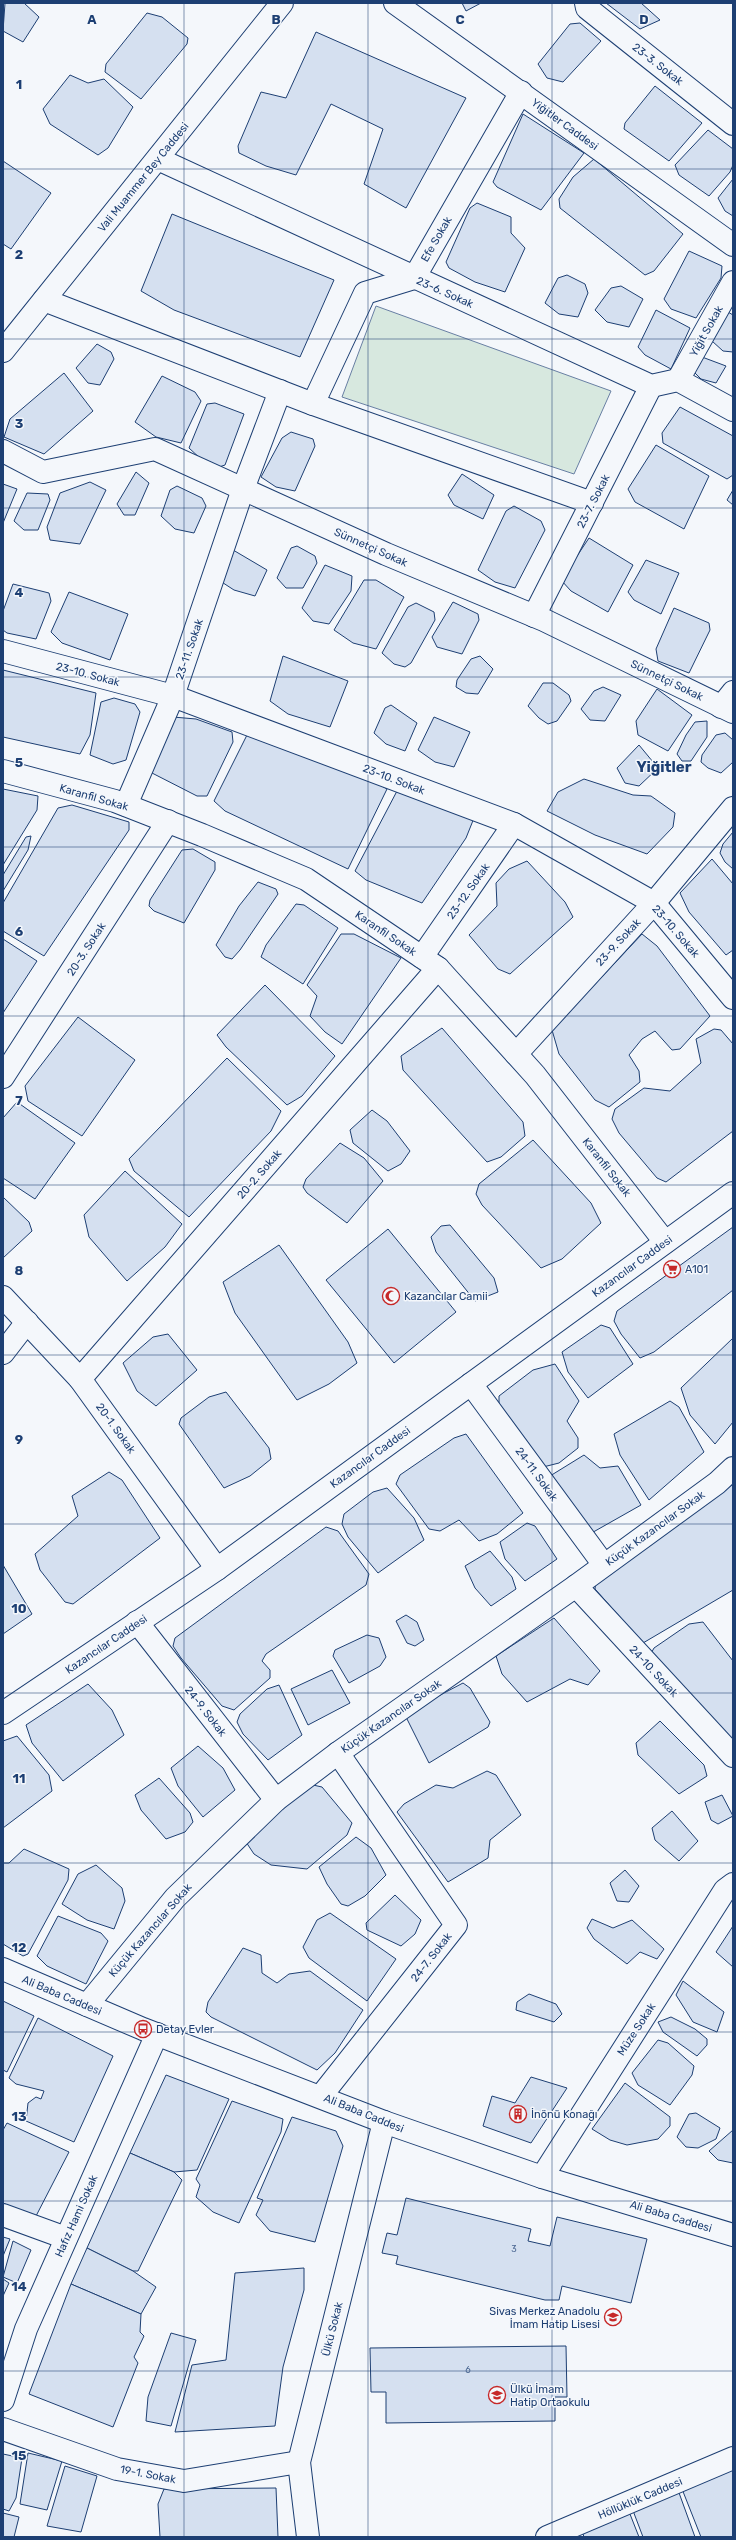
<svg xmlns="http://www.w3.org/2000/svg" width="736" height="2540" viewBox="0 0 736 2540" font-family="Rubik,sans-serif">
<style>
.green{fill:#d7e8df;stroke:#687fa3}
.building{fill:#d5e0f0;stroke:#1d3f73}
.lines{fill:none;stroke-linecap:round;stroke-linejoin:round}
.minor-casing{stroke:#1d3f73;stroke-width:24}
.major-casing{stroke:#1d3f73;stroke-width:24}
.minor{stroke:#f4f7fb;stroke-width:22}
.major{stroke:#f4f7fb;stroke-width:22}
.grid{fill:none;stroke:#1d3f73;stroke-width:1;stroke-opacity:0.55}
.labels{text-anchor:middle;stroke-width:3;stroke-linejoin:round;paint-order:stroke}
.number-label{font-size:9px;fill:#4b6792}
.street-label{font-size:11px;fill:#1d3f73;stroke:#f4f7fb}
.poi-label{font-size:11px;fill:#1d3f73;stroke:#f4f7fb;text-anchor:start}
.district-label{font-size:15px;font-weight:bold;fill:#1d3f73;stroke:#f4f7fb}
.grid-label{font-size:13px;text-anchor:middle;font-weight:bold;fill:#1d3f73;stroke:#f4f7fb;stroke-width:3;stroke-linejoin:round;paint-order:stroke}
</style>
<rect width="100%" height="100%" fill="#f4f7fb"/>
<path class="green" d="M376 306 611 391 574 474 342 397Z"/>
<g class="building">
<path d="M5 3H24L39 17 23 42 3 31Z"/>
<path d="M462 3H481L466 11Z"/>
<path d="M606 3H641L660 20 640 29Z"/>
<path d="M147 13 162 17 188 38 187 44 141 99 105 72 106 64Z"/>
<path d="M580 23 601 41 563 82 547 78 538 64 570 24Z"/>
<path d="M316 32 466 98 406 208 364 184 383 129 331 104 296 175 266 166 239 153 238 146 261 92 286 98Z"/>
<path d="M70 75 88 83 104 79 133 107 108 148 98 155 50 124 43 109Z"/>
<path d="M655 86 702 123 669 161 624 129 625 123Z"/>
<path d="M523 114 584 153 541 210 497 187 493 182Z"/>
<path d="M708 130 733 149V165L730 172 709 196 679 175 675 165Z"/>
<path d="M594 159 683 234 654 271 645 275 560 208 559 199 573 177Z"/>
<path d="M3 161 51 193 11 249 3 244Z"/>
<path d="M733 179V216L725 211 718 198Z"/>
<path d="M477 203 511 217V233L525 248 505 292 475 282 449 268 446 262 470 208Z"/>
<path d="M172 214 334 280 300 357 174 310 141 291Z"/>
<path d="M689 251 722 266 721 278 696 318 671 309 664 299Z"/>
<path d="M567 275 585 284 588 293 578 317 559 314 545 303 558 278Z"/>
<path d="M621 286 643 299 629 327 607 322 595 310 611 288Z"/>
<path d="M656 310 690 328 671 369 645 355 638 347Z"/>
<path d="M728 312 733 315V352L723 351 712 341Z"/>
<path d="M97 344 111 352 114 359 100 385 88 383 76 368Z"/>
<path d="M702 357 726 366 716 383 701 379 693 371Z"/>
<path d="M64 373 93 411 44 454 4 437 10 419Z"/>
<path d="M162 376 195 392 201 401 181 443 156 437 135 422Z"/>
<path d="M215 403 244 414 225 465 216 468 202 460 189 448 207 404Z"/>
<path d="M680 407 733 436V475L727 479 663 443 662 433Z"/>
<path d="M291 432 313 439 315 446 295 491 276 487 261 477 282 438Z"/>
<path d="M656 445 709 476 684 529 635 502 628 489Z"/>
<path d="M136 472 149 483 135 515H124L117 504Z"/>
<path d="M462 474 494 495 483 519 454 505 448 495Z"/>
<path d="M90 482 106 490 80 544 50 540 47 527 60 493Z"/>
<path d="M3 484 17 489 3 523Z"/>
<path d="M177 486 202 498 206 506 194 533 175 529 161 516 170 490Z"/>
<path d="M733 490V505L727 500Z"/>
<path d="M27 493 48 494 50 500 38 530H24L14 521Z"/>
<path d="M514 506 541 521 545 530 515 588 495 582 478 570 506 511Z"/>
<path d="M589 538 633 565 608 612 571 591 561 580Z"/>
<path d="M297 546 315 556 317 563 303 588H286L277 578 291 548Z"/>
<path d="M228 547 267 570 255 596 234 590 214 577Z"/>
<path d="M646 560 679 573 661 614 634 600 628 592Z"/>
<path d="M325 565 352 576 351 591 329 624 313 621 302 608Z"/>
<path d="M364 580H376L404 597 376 649 353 643 334 630Z"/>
<path d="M13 584 49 593 51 601 36 639 7 633 3 630V611Z"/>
<path d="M69 592 128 614 110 660 62 643 51 632Z"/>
<path d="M453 602 478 614 479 620 462 654 437 647 432 637Z"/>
<path d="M416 603 434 612 435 620 411 663 405 667 394 664 382 653 408 607Z"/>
<path d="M674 608 709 623 710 630 689 673 658 661 656 649Z"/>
<path d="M283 656 348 681 330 727 288 714 270 701Z"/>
<path d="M480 656 493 669 478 694 466 693 456 687 457 680 471 659Z"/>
<path d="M3 670 96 693 90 735 80 754 3 737Z"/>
<path d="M543 683H553L569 695 571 701 557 721 548 724 539 718 528 706Z"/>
<path d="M603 687 621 695 605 721 590 720 581 709 594 691Z"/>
<path d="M657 689 692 715 668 751 638 735 636 721Z"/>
<path d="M114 698 135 704 140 712 126 760 113 764 90 755 101 702Z"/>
<path d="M391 705 417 723 405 751 386 744 374 733 385 708Z"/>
<path d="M173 717 196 719 232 732 233 742 207 796H197L152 773 147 768Z"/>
<path d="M434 717 470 732 454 767 435 762 418 750Z"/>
<path d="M707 721V737L691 761H682L677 754 686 735 695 722Z"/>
<path d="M725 733 733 740V762L721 773 708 768 701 762 702 755 716 735Z"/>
<path d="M247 735 366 777 387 789 348 869 225 811 214 801Z"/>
<path d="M639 745 658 768 639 786 625 783 617 768Z"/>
<path d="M584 779 633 795 651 796 675 813 673 827 647 854 595 835 547 811 558 792Z"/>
<path d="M3 789 38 796 37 810 3 865Z"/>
<path d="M397 791 474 818 466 838 422 903 366 880 355 871Z"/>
<path d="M72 805 129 822V830L44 956 3 931V903L58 808Z"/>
<path d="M733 832V869L725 862 720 853 723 844Z"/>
<path d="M31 836 28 850 3 891V875L26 837Z"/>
<path d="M193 849 215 862V870L184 923 154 911 149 906 150 900 182 850Z"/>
<path d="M712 859 733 884V950L726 955 689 912 680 893Z"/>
<path d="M527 861 565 902 573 917 510 974 498 969 469 935 497 906 496 883 509 869Z"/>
<path d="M258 882 276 889 278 894 240 950 232 959 225 957 216 945 239 906Z"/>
<path d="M296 904 304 905 338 928 303 984 261 957 266 945Z"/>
<path d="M341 934H354L401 958 342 1044 325 1032 310 1016 317 996 307 985Z"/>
<path d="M642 934 657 946 710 1016 680 1049 672 1050 655 1031 642 1039 629 1055 639 1071 640 1082 609 1107 595 1100 559 1054 552 1030Z"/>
<path d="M3 939 37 961 3 1013Z"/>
<path d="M265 985 335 1056 302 1096 287 1105 226 1047 217 1035Z"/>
<path d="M78 1017 135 1060 82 1136 28 1101 25 1086Z"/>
<path d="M442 1028 523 1122 525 1136 501 1157 487 1162 403 1070 401 1056Z"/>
<path d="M714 1029 721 1030 733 1044V1131L666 1182 657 1178 619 1133 612 1119 615 1109 644 1088 670 1091 701 1063 696 1039Z"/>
<path d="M227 1058 281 1111 271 1131 189 1217 134 1171 129 1159Z"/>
<path d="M17 1102 75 1143 35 1199 3 1178V1118Z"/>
<path d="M372 1110 387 1121 410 1151 401 1164 388 1171 353 1143 350 1130Z"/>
<path d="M533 1140 591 1203 601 1223 562 1259 541 1268 482 1205 476 1194 479 1184Z"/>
<path d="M340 1143 364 1158 383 1181 347 1223 307 1193 303 1187 306 1179Z"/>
<path d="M125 1171 182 1224 165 1247 127 1281 89 1237 84 1215Z"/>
<path d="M3 1197 29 1222 32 1231 3 1258Z"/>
<path d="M450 1225 494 1278 498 1292 475 1301 436 1252 431 1237 441 1226Z"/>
<path d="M733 1227V1290L654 1352 640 1358 621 1334 614 1321 617 1311Z"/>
<path d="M388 1229 456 1312 394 1363 326 1280Z"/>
<path d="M279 1245 348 1342 357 1363 329 1384 297 1400 235 1313 223 1282Z"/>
<path d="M601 1325 610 1328 633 1364 588 1398 568 1372 562 1352Z"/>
<path d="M168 1334 197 1370 156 1406 137 1391 123 1363 153 1337Z"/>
<path d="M733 1338V1422L715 1444 690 1415 681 1388Z"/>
<path d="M555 1364 579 1401 567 1421 578 1438V1448L559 1463 543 1467 499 1406V1396L533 1370Z"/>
<path d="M226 1392 269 1448 271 1459 250 1476 224 1488 179 1424 181 1418 209 1397Z"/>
<path d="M670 1401 679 1407 704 1452 649 1500 620 1455 614 1434Z"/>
<path d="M466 1434 523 1513 497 1534 479 1541 459 1520 440 1531 429 1529 396 1484 400 1475 454 1438Z"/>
<path d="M584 1455 600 1468 618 1466 641 1505 588 1535 550 1476Z"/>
<path d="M109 1472 122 1480 160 1538 73 1604 65 1602 40 1570 35 1554 78 1516 72 1496Z"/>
<path d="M733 1484V1590L643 1643 595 1589 596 1580Z"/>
<path d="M387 1488 414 1518 424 1540 378 1573 348 1537 342 1524 344 1514 373 1492Z"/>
<path d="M527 1523 535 1526 557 1559 525 1581 505 1559 500 1542Z"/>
<path d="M326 1527 338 1531 369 1574 366 1585 266 1654 262 1661 270 1670V1678L234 1710 222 1706 181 1658 173 1646 175 1638Z"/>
<path d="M490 1551 512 1577 516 1589 491 1606 475 1588 465 1566Z"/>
<path d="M3 1565 32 1614 3 1634Z"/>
<path d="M406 1615 417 1622 424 1640 415 1646 407 1643 396 1621Z"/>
<path d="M554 1618 600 1671 588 1685 570 1679 527 1702 502 1674 496 1656Z"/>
<path d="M703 1622 733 1661V1740L649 1657 654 1648 689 1624Z"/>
<path d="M367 1635 379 1638 386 1657 380 1666 349 1683 333 1656 335 1650Z"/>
<path d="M332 1670 350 1703 308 1725 291 1689Z"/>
<path d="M463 1683 470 1688 490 1722 488 1727 429 1763 406 1717 408 1712Z"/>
<path d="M88 1684 112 1710 124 1735 63 1781 32 1743 26 1725Z"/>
<path d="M279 1685 302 1735 268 1760 243 1734 237 1722 240 1714 267 1689Z"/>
<path d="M660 1721 704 1765 707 1776 679 1794 638 1755 636 1743Z"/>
<path d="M17 1736 49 1775 52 1791 3 1828V1741Z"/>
<path d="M198 1746 223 1768 235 1790 203 1817 178 1786 171 1768Z"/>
<path d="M487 1771 496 1775 521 1815 490 1840 488 1858 448 1882 397 1812 404 1804 436 1785 453 1788Z"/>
<path d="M159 1778 190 1813 193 1822 185 1832 166 1839 141 1810 135 1795Z"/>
<path d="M313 1785 322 1787 352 1823 347 1835 307 1869 271 1865 254 1854 244 1839Z"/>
<path d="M722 1795 733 1816 718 1824 711 1820 705 1802Z"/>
<path d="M672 1811 698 1841 679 1861 655 1840 652 1828Z"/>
<path d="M356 1837 371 1848 386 1875 365 1896 348 1906 341 1904 327 1884 319 1867Z"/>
<path d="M24 1849 69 1869 68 1880 28 1954 23 1956 3 1944V1863H9Z"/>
<path d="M96 1865 122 1888 125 1901 114 1929 87 1920 62 1904 78 1874Z"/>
<path d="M625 1870 639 1886 629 1902 617 1901 610 1883Z"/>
<path d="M395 1895 421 1920 415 1934 401 1946 367 1930 366 1923Z"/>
<path d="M330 1913 396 1959 367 2001 309 1958 303 1947 317 1920Z"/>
<path d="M58 1916 101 1933 108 1941 86 1984 47 1966 37 1956Z"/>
<path d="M592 1919 613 1928 632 1920 664 1949 657 1959 640 1952 627 1964 594 1939 587 1928Z"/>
<path d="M733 1926V1967L716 1952Z"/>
<path d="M243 1948 261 1955 262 1973 277 1983 289 1974 310 1971 363 2010 335 2053 317 2070 211 2017 206 2012 208 2002Z"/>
<path d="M683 1981 724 2012 717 2032 693 2022 676 1995Z"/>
<path d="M529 1994 556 2004 562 2014 554 2022 516 2010 517 2002Z"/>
<path d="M3 2001 34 2016 7 2072 3 2070Z"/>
<path d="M671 2017 695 2029 707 2039V2045L697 2056 663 2032 658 2022Z"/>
<path d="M38 2018 113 2056 74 2142 26 2121 28 2103 36 2097 41 2099 44 2091 16 2084 9 2078Z"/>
<path d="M658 2040 668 2043 694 2066 692 2075 670 2105 638 2085 632 2073Z"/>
<path d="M166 2075 229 2099 197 2170 174 2172 130 2153Z"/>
<path d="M531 2077 567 2088 531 2143 483 2126 492 2096 515 2103Z"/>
<path d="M625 2083 670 2117V2126L658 2139 627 2145 610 2140 592 2129Z"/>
<path d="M232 2101 283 2119 281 2132 239 2223 213 2212 196 2197 200 2185 196 2179Z"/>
<path d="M696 2113 720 2128 716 2139 698 2148 686 2147 677 2137 689 2114Z"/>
<path d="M292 2117 336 2131 343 2146 315 2242 270 2231 256 2215 263 2200 257 2198Z"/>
<path d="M7 2123 69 2152 35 2218 3 2203V2130Z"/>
<path d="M733 2130V2163L718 2160 709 2151Z"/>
<path d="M130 2153 174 2172 182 2180 138 2271H133L87 2248Z"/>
<path d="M406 2198 531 2229 528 2241 550 2246 557 2217 647 2239 631 2303 562 2286 559 2300H545L396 2264 398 2256 382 2253 387 2233 397 2235Z"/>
<path d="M3 2237 10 2239 3 2256Z"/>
<path d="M13 2241 31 2250 17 2283 3 2277Z"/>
<path d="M87 2248 133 2271 156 2287 141 2314 71 2284Z"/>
<path d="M304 2268V2290L283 2367 275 2426 175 2432 192 2365 226 2360 235 2273Z"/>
<path d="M3 2279 9 2283 3 2296Z"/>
<path d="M71 2284 141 2314 140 2332 144 2336 134 2357 138 2363 113 2427 29 2394Z"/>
<path d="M171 2333 196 2340 171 2426 146 2421 148 2397Z"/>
<path d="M566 2346 567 2397H555V2421L386 2423V2392H371L370 2348Z"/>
<path d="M28 2453 62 2461 47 2510 20 2504Z"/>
<path d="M3 2454 22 2458 16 2498 9 2511 3 2509Z"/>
<path d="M65 2466 97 2476 81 2532 47 2526Z"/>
<path d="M733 2467V2537H701L682 2489Z"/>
<path d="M276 2488 278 2537H160L158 2504 164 2489Z"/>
<path d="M678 2490 695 2537H643L632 2508Z"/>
<path d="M628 2509 639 2537H584L582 2531Z"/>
<path d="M3 2513 19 2517 14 2537H3Z"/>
</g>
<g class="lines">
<g class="minor-casing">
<g id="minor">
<path d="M395 3 733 245"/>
<path d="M586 3 587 8 733 124"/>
<path d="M158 159 651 386 678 380 733 410"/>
<path d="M44 300 313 404 592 503"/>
<path d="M3 351 282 3"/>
<path d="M678 380 733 282"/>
<path d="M313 404 365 293 414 278 521 92"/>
<path d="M3 451 43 472 155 449 386 554 544 620 733 712"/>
<path d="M534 616 651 386"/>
<path d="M3 651 173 696 514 824 654 903 733 998"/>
<path d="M721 707 733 692"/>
<path d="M3 771 115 801 202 835 306 879 438 968 535 1075 665 1242"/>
<path d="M126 805 173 696 243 489 280 391"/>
<path d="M422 957 514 824"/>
<path d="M516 1054 654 903 733 808"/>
<path d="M3 1077 168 821"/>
<path d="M3 1297 80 1379 217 1569"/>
<path d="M3 1353 27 1322"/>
<path d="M80 1379 438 968"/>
<path d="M471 1384 604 1565"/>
<path d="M576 1586 733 1756"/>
<path d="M137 1622 276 1800"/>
<path d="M3 1969 143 2029 384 2122 542 2177 733 2235"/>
<path d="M87 2005 175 1898 276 1800 338 1753 576 1586 717 1483 733 1468"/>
<path d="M321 2096 456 1925 338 1753"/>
<path d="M542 2177 725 1890 733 1884"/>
<path d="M3 2215 66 2238"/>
<path d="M3 2400 26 2329 157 2034"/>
<path d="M3 2429 117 2469 184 2481 299 2462"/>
<path d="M308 2537 299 2462 384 2122"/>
<path d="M547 2537 733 2458"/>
</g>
</g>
<g class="major-casing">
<path id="major" d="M3 1713 217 1569 733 1193"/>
</g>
<use href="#minor" class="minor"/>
<use href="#major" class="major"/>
</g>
<path class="grid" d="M184 3V2537M368 3V2537M552 3V2537M3 169H733M3 339H733M3 508H733M3 677H733M3 847H733M3 1016H733M3 1185H733M3 1355H733M3 1524H733M3 1693H733M3 1863H733M3 2032H733M3 2201H733M3 2371H733"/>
<defs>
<g id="supermarket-ring" transform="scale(0.9)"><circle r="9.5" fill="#f4f7fb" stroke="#c62828" stroke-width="1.5"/><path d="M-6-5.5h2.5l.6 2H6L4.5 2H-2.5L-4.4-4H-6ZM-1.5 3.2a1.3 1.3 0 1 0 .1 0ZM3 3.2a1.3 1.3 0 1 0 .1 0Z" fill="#c62828"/></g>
<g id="mosque-ring" transform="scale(0.9)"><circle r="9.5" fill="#f4f7fb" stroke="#c62828" stroke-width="1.5"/><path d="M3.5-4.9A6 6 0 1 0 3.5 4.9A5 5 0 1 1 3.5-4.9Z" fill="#c62828"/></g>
<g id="bus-ring" transform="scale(0.9)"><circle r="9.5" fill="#f4f7fb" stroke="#c62828" stroke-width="1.5"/><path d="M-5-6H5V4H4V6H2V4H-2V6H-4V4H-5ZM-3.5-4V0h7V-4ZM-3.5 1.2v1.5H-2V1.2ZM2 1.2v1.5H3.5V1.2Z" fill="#c62828"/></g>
<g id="building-ring" transform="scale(0.9)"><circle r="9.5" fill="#f4f7fb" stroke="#c62828" stroke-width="1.5"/><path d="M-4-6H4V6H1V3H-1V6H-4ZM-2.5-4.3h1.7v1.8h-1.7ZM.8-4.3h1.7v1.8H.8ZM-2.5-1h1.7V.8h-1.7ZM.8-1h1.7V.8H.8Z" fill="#c62828"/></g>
<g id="school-ring" transform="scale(0.9)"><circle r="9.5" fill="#f4f7fb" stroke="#c62828" stroke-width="1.5"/><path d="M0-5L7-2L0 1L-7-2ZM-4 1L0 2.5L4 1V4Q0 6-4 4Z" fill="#c62828"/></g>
</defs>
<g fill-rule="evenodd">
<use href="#supermarket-ring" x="672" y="1269"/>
<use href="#mosque-ring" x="391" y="1296"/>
<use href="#bus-ring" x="143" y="2029"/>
<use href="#building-ring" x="518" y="2114"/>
<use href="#school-ring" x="613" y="2317"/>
<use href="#school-ring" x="497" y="2395"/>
</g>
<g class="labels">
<g class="number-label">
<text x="514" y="2252">3</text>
<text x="468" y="2373">6</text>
</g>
<g class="street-label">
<text transform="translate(658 64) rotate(38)" y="4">23-3. Sokak</text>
<text transform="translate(565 124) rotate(36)" y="4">Yiğitler Caddesi</text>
<text transform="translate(143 177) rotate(-51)" y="4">Vali Muammer Bey Caddesi</text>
<text transform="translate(436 239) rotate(-60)" y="4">Efe Sokak</text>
<text transform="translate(445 292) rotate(24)" y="4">23-6. Sokak</text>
<text transform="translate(706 331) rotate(-61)" y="4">Yiğit Sokak</text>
<text transform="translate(593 501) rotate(-63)" y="4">23-7. Sokak</text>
<text transform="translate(371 547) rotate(24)" y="4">Sünnetçi Sokak</text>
<text transform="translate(189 649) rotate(-71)" y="4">23-11. Sokak</text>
<text transform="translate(88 674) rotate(15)" y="4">23-10. Sokak</text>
<text transform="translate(667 680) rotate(26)" y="4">Sünnetçi Sokak</text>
<text transform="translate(394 779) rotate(21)" y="4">23-10. Sokak</text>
<text transform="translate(94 797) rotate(16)" y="4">Karanfil Sokak</text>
<text transform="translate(468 891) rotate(-55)" y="4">23-12. Sokak</text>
<text transform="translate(676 931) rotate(49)" y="4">23-10. Sokak</text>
<text transform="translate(386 933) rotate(34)" y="4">Karanfil Sokak</text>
<text transform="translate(618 942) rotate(-47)" y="4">23-9. Sokak</text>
<text transform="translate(86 949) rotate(-57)" y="4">20-3. Sokak</text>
<text transform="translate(607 1167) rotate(52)" y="4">Karanfil Sokak</text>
<text transform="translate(259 1174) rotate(-49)" y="4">20-2. Sokak</text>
<text transform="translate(632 1266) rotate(-36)" y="4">Kazancılar Caddesi</text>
<text transform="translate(116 1428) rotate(54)" y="4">20-1. Sokak</text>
<text transform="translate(370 1457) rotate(-36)" y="4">Kazancılar Caddesi</text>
<text transform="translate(537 1474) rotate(54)" y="4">24-11. Sokak</text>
<text transform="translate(655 1528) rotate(-36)" y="4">Küçük Kazancılar Sokak</text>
<text transform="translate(106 1644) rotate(-34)" y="4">Kazancılar Caddesi</text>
<text transform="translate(654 1671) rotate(47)" y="4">24-10. Sokak</text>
<text transform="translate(206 1711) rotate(52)" y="4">24-9. Sokak</text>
<text transform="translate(391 1716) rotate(-35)" y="4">Küçük Kazancılar Sokak</text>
<text transform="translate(150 1930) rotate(-49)" y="4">Küçük Kazancılar Sokak</text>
<text transform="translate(431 1957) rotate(-52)" y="4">24-7. Sokak</text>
<text transform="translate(62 1995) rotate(23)" y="4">Ali Baba Caddesi</text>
<text transform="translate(636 2029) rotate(-57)" y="4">Müze Sokak</text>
<text transform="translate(364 2113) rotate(22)" y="4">Ali Baba Caddesi</text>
<text transform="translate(76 2216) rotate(-66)" y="4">Hafız Hami Sokak</text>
<text transform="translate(671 2216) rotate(17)" y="4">Ali Baba Caddesi</text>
<text transform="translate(332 2329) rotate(-76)" y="4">Ülkü Sokak</text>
<text transform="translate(148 2474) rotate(11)" y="4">19-1. Sokak</text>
<text transform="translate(640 2498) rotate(-23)" y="4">Höllüklük Caddesi</text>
</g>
<g class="poi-label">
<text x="685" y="1273">A101</text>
<text x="404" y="1300">Kazancılar Camii</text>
<text x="156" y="2033">Detay Evler</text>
<text x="531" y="2118">İnönü Konağı</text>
<text x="600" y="2315" text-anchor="end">Sivas Merkez Anadolu<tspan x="600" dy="13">İmam Hatip Lisesi</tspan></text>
<text x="510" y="2393">Ülkü İmam<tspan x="510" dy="13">Hatip Ortaokulu</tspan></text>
</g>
<g class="district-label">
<text x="664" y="772">Yiğitler</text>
</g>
</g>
<g class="grid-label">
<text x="92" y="24">A</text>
<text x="276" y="24">B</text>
<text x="460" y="24">C</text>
<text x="644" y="24">D</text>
<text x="19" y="89">1</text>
<text x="19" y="259">2</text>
<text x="19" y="428">3</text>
<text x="19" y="597">4</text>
<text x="19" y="767">5</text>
<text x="19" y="936">6</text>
<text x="19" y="1105">7</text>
<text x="19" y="1275">8</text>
<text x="19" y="1444">9</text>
<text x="19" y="1613">10</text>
<text x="19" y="1783">11</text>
<text x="19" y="1952">12</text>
<text x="19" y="2121">13</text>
<text x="19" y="2291">14</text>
<text x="19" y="2460">15</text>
</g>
<rect width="736" height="2540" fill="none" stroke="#1d3f73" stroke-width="8"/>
</svg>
